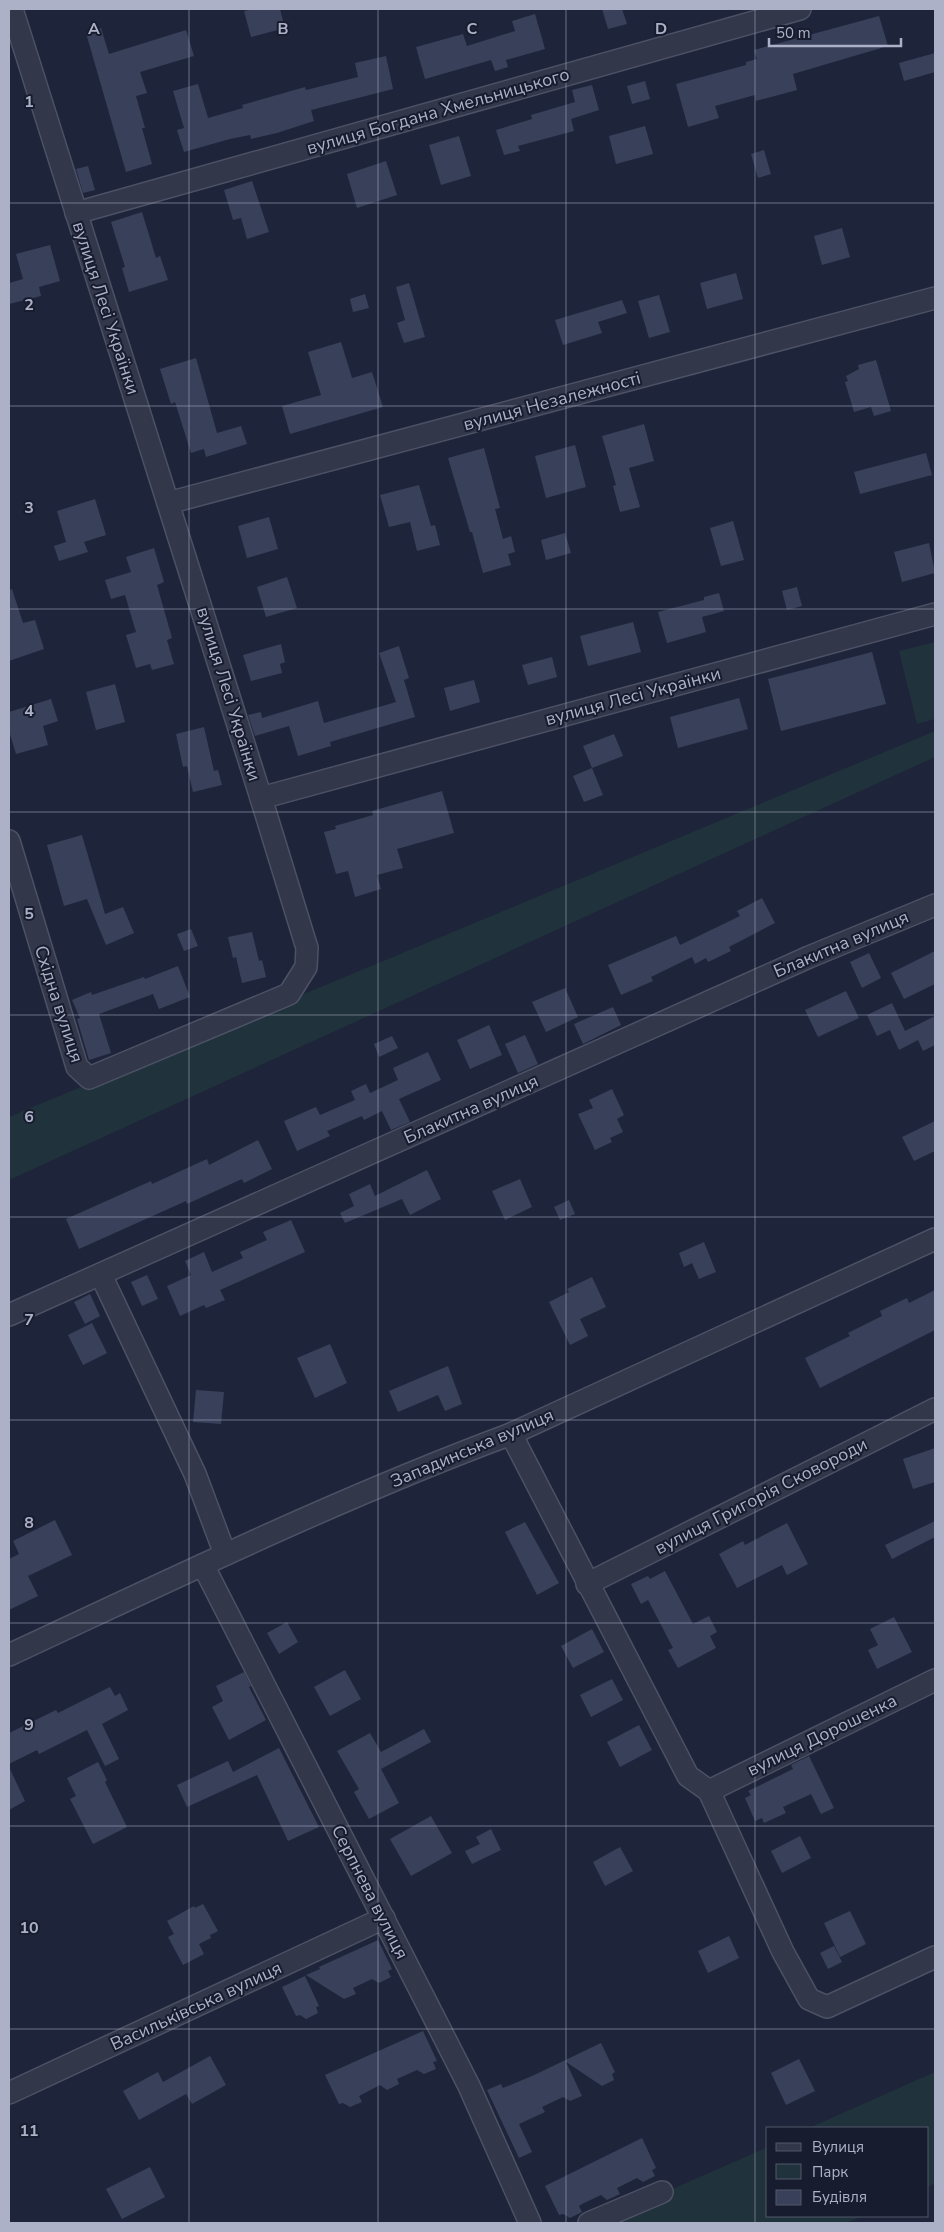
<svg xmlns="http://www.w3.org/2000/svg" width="944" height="2232" viewBox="0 0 944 2232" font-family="'Nunito Sans',sans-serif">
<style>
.green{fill:#20323b}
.building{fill:#39405a}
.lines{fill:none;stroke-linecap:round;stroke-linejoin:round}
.minor-casing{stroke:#4c5165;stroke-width:24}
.minor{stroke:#32374a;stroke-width:21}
.grid{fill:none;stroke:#acb1c7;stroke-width:1;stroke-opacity:0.55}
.labels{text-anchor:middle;stroke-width:4;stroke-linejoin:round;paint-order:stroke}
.street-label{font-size:18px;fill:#acb1c7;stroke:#171c2e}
.grid-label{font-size:16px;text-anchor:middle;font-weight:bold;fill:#acb1c7;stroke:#171c2e;stroke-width:4;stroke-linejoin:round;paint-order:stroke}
</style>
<rect width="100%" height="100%" fill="#1e243a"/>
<g class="green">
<path d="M935 642V719L917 724 899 651Z"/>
<path d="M935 731V757L9 1180V1117Z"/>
<path d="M935 2072V2183L928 2187V2128H809Z"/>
<path d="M768 2147V2216H863L846 2223H595Z"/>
</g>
<g class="building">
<path d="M254 9H280L285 28 251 37 244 11Z"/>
<path d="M602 9H622L627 24 608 29Z"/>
<path d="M535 14 545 49 506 60 508 67 495 71 491 60 425 79 416 47 463 34 467 46 515 31 512 21Z"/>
<path d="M879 16 888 46 793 74 797 90 756 101 755 95 715 106 719 118 688 127 676 84 746 65V62L757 59 754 50Z"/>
<path d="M101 28 109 54 186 30 194 56 140 72 147 93 136 96 145 128H142L152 164 126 172 86 33Z"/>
<path d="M935 53V72L904 81 899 63Z"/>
<path d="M386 56 393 89 311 110 314 121 277 133 251 139 250 135 230 139 184 152 177 130 184 128 173 91 198 84 208 118 243 108 242 105 305 87 306 90 358 77 355 63Z"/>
<path d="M645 81 650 99 632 104 627 86Z"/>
<path d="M592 85 599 110 571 119 574 131 518 146 520 151 504 155 496 130 532 119 531 115 575 102 572 90Z"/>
<path d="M645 126 653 154 616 164 609 136Z"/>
<path d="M459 136 471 176 441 185 429 145Z"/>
<path d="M764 150 771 174 758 178 751 154Z"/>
<path d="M386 161 397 195 357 208 347 174Z"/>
<path d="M88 166 95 190 83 193 76 169Z"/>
<path d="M252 181 269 232 247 239 241 218 233 220 224 190Z"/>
<path d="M142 212 156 258 160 256 168 280 129 292 122 268 125 267 111 222Z"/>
<path d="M842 228 850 257 822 265 814 236Z"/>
<path d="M50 245 60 281 39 287 41 296 9 304V283L23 279 16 254Z"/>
<path d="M736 273 743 299 707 309 700 283Z"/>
<path d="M409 283 425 337 404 343 397 323 405 320 396 287Z"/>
<path d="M365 294 369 308 353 312 350 299Z"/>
<path d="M659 295 670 332 649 338 638 301Z"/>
<path d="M622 300 627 313 598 322 602 333 563 345 555 320Z"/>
<path d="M341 342 352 378 372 372 383 407 290 434 282 406 321 395 308 352Z"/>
<path d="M196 358 217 433 241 426 247 444 206 457 204 449 191 453 175 402 171 404 160 369Z"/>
<path d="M876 360 891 411 874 416 871 407 854 412 845 382 848 381 846 376 859 369 858 365Z"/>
<path d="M644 424 654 461 629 468 640 507 620 512 613 486 616 485 602 436Z"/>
<path d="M575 445 586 487 546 498 535 456Z"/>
<path d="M484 448 500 508 495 509 503 539 511 536 515 552 508 554 511 565 483 573 472 532H470L448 458Z"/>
<path d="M926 453 932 475 860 494 854 472Z"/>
<path d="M419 485 431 526 435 525 440 545 417 551 410 522 389 527 380 495Z"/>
<path d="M95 499 106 535 84 542 88 552 59 561 54 546 66 542 57 511Z"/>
<path d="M269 517 278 549 247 558 238 526Z"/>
<path d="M733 521 744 560 721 566 710 528Z"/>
<path d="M565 533 571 553 546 560 541 540Z"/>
<path d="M929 543 935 573 902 582 894 552Z"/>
<path d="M154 548 164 582 157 585 172 638 167 640 174 664 152 670 150 664 136 668 126 635 136 632 125 595 111 599 105 580 131 572 126 557Z"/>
<path d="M287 577 297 608 266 617 257 587Z"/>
<path d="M797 587 802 606 787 610 782 591Z"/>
<path d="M12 589 23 623 35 620 44 649 9 661V590Z"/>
<path d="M719 593 724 611 702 617 706 632 667 643 658 612 704 600V597Z"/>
<path d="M633 622 641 652 588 666 580 636Z"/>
<path d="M281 644 285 662 280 664 282 673 251 681 243 655Z"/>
<path d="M399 646 409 678 404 680 415 717 330 742 331 746 298 756 289 726 255 736 248 715 261 712 262 718 318 701 324 723 396 702 379 653Z"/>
<path d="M872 652 886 704 781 731 768 679Z"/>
<path d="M552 657 557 677 528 685 522 665Z"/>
<path d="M474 680 480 702 450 711 444 688Z"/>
<path d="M115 684 125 722 96 730 86 692Z"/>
<path d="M739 698 748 729 678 748 670 717Z"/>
<path d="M51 699 58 721 43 726 48 745 16 754 9 731V712Z"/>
<path d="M204 727 214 771 218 770 222 785 193 792 187 766 183 767 176 734Z"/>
<path d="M614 734 623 756 592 768 583 746Z"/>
<path d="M592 768 603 795 584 802 573 776Z"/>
<path d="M442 791 454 833 397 849 403 868 377 875 381 889 355 897 348 871 336 874 324 832 336 829 335 826 373 815 372 811Z"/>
<path d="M82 835 105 914 123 907 134 933 106 945 87 899 64 906 47 845Z"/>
<path d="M762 898 775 923 729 947 731 951 708 962 706 958 695 964 692 957 651 977 653 981 621 995 608 965 676 936 680 945 740 916 737 911Z"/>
<path d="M191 929 198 946 184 951 177 934Z"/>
<path d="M252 932 259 961 262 960 266 977 242 983 236 957 233 958 228 937Z"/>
<path d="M935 951V984L904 999 891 973Z"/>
<path d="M869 953 881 978 862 988 850 962Z"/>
<path d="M178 966 190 997 159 1009 153 994 99 1014 111 1053 89 1060 77 1019 80 1018 72 1000 91 992 92 995 144 977 145 979Z"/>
<path d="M565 988 578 1017 546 1032 532 1002Z"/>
<path d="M846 991 859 1018 818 1037 805 1010Z"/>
<path d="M892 1003 905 1031 935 1016V1045L923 1051 918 1040 899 1050 890 1030 877 1036 867 1015Z"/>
<path d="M613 1007 621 1025 583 1044 574 1024Z"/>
<path d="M489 1025 502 1055 470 1069 457 1040Z"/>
<path d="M525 1035 538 1064 518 1073 505 1044Z"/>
<path d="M392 1036 398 1048 379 1057 374 1044Z"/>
<path d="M428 1052 441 1080 399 1099 410 1122 391 1130 382 1111 364 1120 362 1116 327 1131 330 1136 297 1151 284 1121 316 1107 320 1115 355 1100 351 1091 366 1084 370 1093 398 1080 393 1068Z"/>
<path d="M612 1089 624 1115 617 1119 623 1132 610 1138 612 1142 595 1150 578 1114 593 1108 589 1100Z"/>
<path d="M935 1121V1151L914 1161 902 1137Z"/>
<path d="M258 1140 272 1169 244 1183 242 1179 187 1204 186 1201 79 1249 66 1219 151 1181 152 1184 207 1159 209 1165Z"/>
<path d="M427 1170 441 1199 410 1215 402 1199 345 1223 340 1213 354 1206 349 1194 370 1184 375 1196Z"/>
<path d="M520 1179 532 1207 505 1220 492 1191Z"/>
<path d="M569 1200 575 1214 560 1220 554 1207Z"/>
<path d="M291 1220 305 1252 220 1290 225 1300 206 1308 204 1305 180 1316 167 1286 191 1275 185 1261 204 1252 212 1272 243 1258 240 1252 267 1240 263 1232Z"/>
<path d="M704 1242 716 1272 699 1279 692 1263 684 1267 679 1253Z"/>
<path d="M147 1275 158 1299 142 1306 131 1282Z"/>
<path d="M592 1277 606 1307 580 1319 588 1336 570 1345 549 1302 569 1292 567 1289Z"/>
<path d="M935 1290V1330L820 1388 805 1358 850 1336 848 1333 882 1316 880 1311 907 1298 909 1303Z"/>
<path d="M90 1294 100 1316 85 1324 74 1302Z"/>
<path d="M92 1323 107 1353 83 1365 68 1335Z"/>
<path d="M330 1344 347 1383 315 1398 297 1358Z"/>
<path d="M448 1366 462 1404 445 1411 438 1395 398 1412 389 1391Z"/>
<path d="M196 1390 224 1392 221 1424 193 1422Z"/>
<path d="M935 1448V1482L913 1489 903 1459Z"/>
<path d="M55 1520 72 1555 28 1576 38 1596 9 1610V1559L19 1554 13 1541Z"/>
<path d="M935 1521V1537L892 1559 885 1545Z"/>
<path d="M525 1522 559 1583 537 1595 505 1532Z"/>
<path d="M787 1523 808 1564 787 1575 782 1565 737 1588 719 1554 743 1541 745 1545Z"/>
<path d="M665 1571 693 1624 709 1616 717 1632 710 1636 716 1648 678 1668 668 1650 673 1648 648 1600 641 1604 631 1584 648 1576 650 1579Z"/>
<path d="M894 1617 912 1652 877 1669 868 1650 878 1645 870 1629Z"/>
<path d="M287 1622 298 1642 279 1654 267 1633Z"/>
<path d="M592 1629 604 1652 573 1668 561 1646Z"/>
<path d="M345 1670 361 1699 330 1716 314 1687Z"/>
<path d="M244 1672 251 1686 249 1687 266 1720 229 1740 212 1707 223 1701 216 1686Z"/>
<path d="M612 1679 623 1700 591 1717 580 1695Z"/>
<path d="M110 1687 115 1696 120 1693 128 1710 102 1724 119 1759 105 1766 87 1730 39 1754 37 1750 9 1764V1733L56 1710 58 1713Z"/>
<path d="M639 1725 652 1750 620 1767 607 1742Z"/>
<path d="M424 1729 431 1742 381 1769 399 1803 369 1819 354 1792 359 1789 337 1751 370 1733 381 1752Z"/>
<path d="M279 1748 319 1827 288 1841 257 1775 187 1807 177 1785 228 1761 233 1772Z"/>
<path d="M809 1756 834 1808 821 1814 811 1794 783 1807 786 1813 764 1823 762 1818 755 1821 745 1798 751 1795 748 1791 793 1769 791 1765Z"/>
<path d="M98 1762 107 1780 105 1782 127 1827 93 1844 70 1799 76 1796 67 1778Z"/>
<path d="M9 1767 25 1801 9 1810Z"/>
<path d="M431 1816 452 1853 411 1876 390 1839Z"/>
<path d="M491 1829 501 1850 472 1864 465 1851 480 1844 476 1837Z"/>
<path d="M800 1836 811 1858 782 1873 771 1851Z"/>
<path d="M620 1847 633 1871 605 1886 593 1862Z"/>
<path d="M203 1904 218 1931 210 1935 211 1938 199 1944 204 1954 183 1965 168 1937 174 1934 167 1921 194 1906 195 1908Z"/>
<path d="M850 1911 866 1944 840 1957 824 1923Z"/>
<path d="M729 1936 739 1958 708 1973 698 1951Z"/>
<path d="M378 1940 392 1969 388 1971 391 1977 379 1983 372 1979 353 1988 356 1994 344 1999 306 1975 320 1969 319 1967Z"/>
<path d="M834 1946 842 1962 828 1969 820 1953Z"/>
<path d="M305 1976 319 2006 316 2007 318 2013 306 2019 300 2015 296 2016 282 1987Z"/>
<path d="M423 2031 437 2061 433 2062 436 2069 424 2074 417 2070 397 2079 399 2084 387 2090 380 2085 359 2096 362 2102 350 2107 343 2103 339 2104 325 2075Z"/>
<path d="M601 2043 615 2072 612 2074 614 2080 602 2086 566 2062 582 2096 570 2101 563 2097 542 2107 545 2112 519 2124 532 2152 519 2158 487 2090 501 2084 503 2088 532 2076Z"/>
<path d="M210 2056 226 2085 192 2104 186 2094 139 2120 123 2091 158 2072 163 2082Z"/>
<path d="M799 2059 815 2091 786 2105 771 2073Z"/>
<path d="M642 2138 656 2168 652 2170 655 2176 643 2182 637 2178 617 2188 620 2194 607 2200 601 2195 582 2204 579 2206 582 2212 570 2218 563 2214 559 2215 545 2186Z"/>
<path d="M150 2167 165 2197 122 2219 106 2189Z"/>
</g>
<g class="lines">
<g class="minor-casing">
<g id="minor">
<path d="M12 9 261 798 935 614"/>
<path d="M76 213 800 9"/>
<path d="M168 503 935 298"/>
<path d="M9 841 77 1067 89 1078 289 994 306 967 307 948 261 798"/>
<path d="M101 1275 195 1474 225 1554"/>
<path d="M9 1315 809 957 935 905"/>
<path d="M511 1434 688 1776 709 1791 783 1952 809 1999 827 2007 935 1957"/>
<path d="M203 1565 469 2086 530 2223"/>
<path d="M587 1584 935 1409"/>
<path d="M9 1655C175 1578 339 1498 511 1434L935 1239"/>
<path d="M709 1791 935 1680"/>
<path d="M9 2093 384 1918"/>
<path d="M589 2223 662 2192"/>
</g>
</g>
<use href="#minor" class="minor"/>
</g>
<path class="grid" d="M189 9V2223M378 9V2223M566 9V2223M755 9V2223M9 203H935M9 406H935M9 609H935M9 812H935M9 1015H935M9 1217H935M9 1420H935M9 1623H935M9 1826H935M9 2029H935"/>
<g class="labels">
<g class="street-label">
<text transform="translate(438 111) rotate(-16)" y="6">вулиця Богдана Хмельницького</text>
<text transform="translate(106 308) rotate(72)" y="6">вулиця Лесі Українки</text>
<text transform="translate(552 401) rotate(-15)" y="6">вулиця Незалежності</text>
<text transform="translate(229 694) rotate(73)" y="6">вулиця Лесі Українки</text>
<text transform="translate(633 696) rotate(-15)" y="6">вулиця Лесі Українки</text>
<text transform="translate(841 944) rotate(-23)" y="6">Блакитна вулиця</text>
<text transform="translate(59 1004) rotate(72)" y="6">Східна вулиця</text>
<text transform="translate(471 1109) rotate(-24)" y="6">Блакитна вулиця</text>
<text transform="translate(472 1448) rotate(-23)" y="6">Западинська вулиця</text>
<text transform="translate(761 1496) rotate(-27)" y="6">вулиця Григорія Сковороди</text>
<text transform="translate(822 1735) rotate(-26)" y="6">вулиця Дорошенка</text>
<text transform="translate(370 1892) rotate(63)" y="6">Серпнева вулиця</text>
<text transform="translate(196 2006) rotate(-25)" y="6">Васильківська вулиця</text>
</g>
</g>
<g class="grid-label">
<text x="94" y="34">A</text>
<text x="283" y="34">B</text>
<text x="472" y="34">C</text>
<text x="661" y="34">D</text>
<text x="29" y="107">1</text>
<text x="29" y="310">2</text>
<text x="29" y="513">3</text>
<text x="29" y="716">4</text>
<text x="29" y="919">5</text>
<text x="29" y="1122">6</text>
<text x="29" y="1325">7</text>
<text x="29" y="1528">8</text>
<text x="29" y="1730">9</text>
<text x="29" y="1933">10</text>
<text x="29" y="2136">11</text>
</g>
<rect width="944" height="2232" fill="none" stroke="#acb1c7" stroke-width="20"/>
<rect x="766" y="2127" width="162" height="90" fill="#171c2e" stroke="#53586b"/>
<rect x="776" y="2143" width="25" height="8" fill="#32374a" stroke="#53586b"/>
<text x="812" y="2152" font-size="15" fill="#acb1c7">Вулиця</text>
<rect x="776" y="2164" width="25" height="15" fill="#20323b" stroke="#53586b"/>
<text x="812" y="2177" font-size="15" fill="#acb1c7">Парк</text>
<rect x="776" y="2190" width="25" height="15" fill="#39405a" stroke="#53586b"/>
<text x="812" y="2202" font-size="15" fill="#acb1c7">Будівля</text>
<path d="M769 38v8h132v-8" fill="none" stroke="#acb1c7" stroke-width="2.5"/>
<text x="776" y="38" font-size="15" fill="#acb1c7" stroke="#171c2e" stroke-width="4" paint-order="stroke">50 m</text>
</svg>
